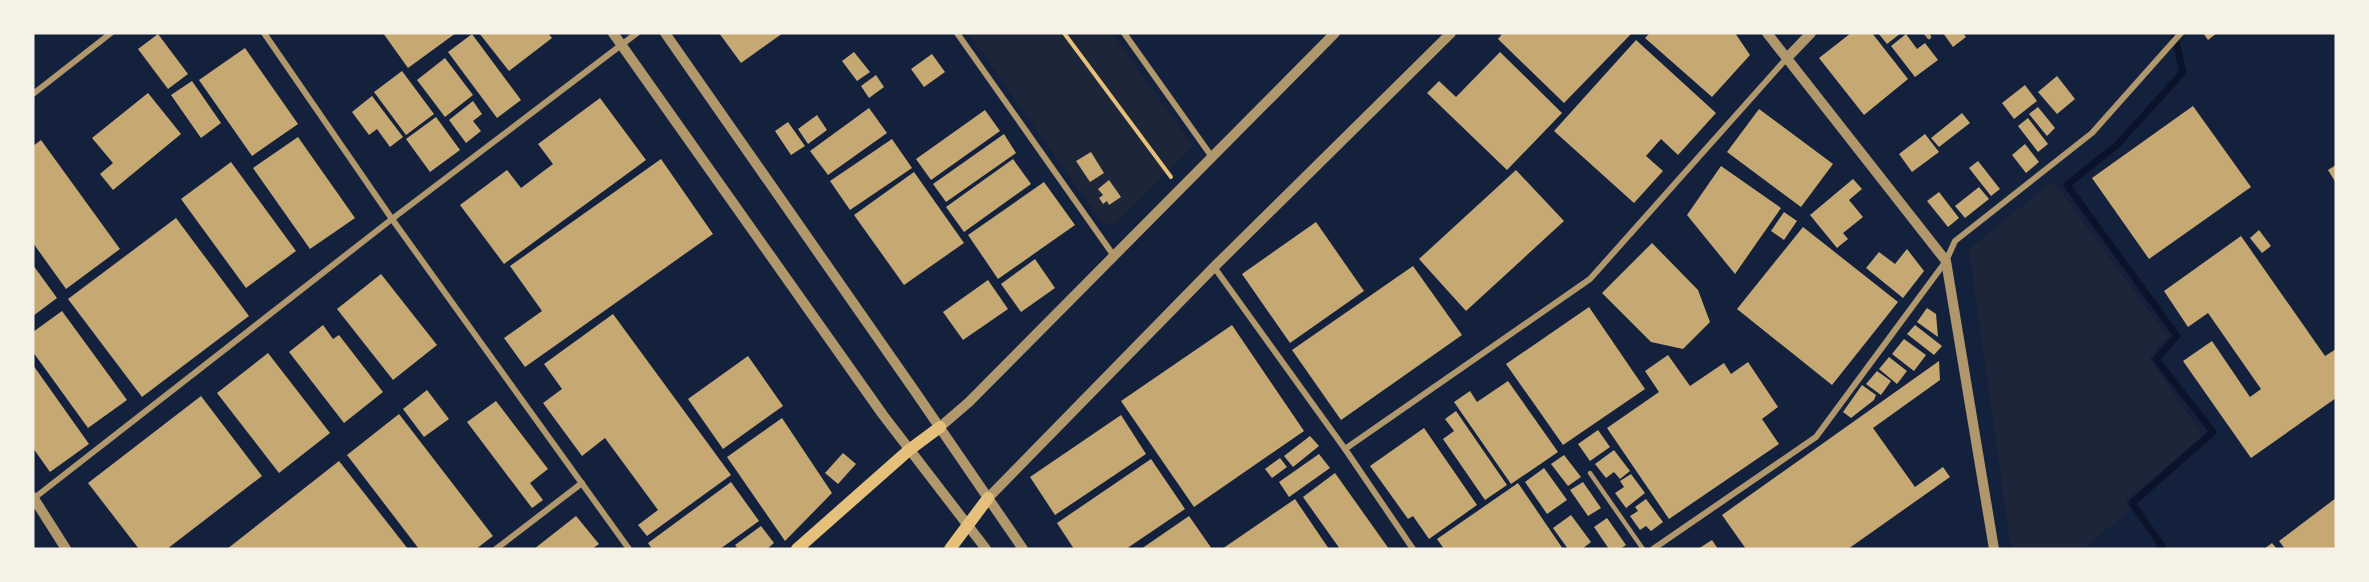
<svg xmlns="http://www.w3.org/2000/svg" width="2369" height="582" viewBox="0 0 2369 582" font-family="Signika,sans-serif">
<style>
.green{fill:#1d2539}
.lines{fill:none;stroke-linecap:round;stroke-linejoin:round}
.stream{stroke:#0b132b;stroke-width:7}
.building{fill:#c6a872}
.path{stroke:#e5c07b;stroke-width:4}
.service{stroke:#b1986c;stroke-width:4.5}
.minor{stroke:#b1986c;stroke-width:6}
.tertiary{stroke:#b1986c;stroke-width:10}
.secondary{stroke:#e5c07b;stroke-width:12}
</style>
<rect width="100%" height="100%" fill="#14213d"/>
<g class="green">
<path d="M968 33H1112L1193 146 1116 223 1103 224Z"/>
<path d="M2053 181 2167 336 2149 358 2203 436 2125 501 2130 510 2083 549H2011L1969 249Z"/>
</g>
<g class="lines">
<path class="stream" d="M2159 549 2162 546 2132 503 2213 432 2156 359 2177 336 2067 185 2118 144 2183 72 2174 33"/>
</g>
<g class="building">
<path d="M383 33H456L408 68Z"/>
<path d="M479 33H548L552 38 509 71Z"/>
<path d="M719 33H783L741 63Z"/>
<path d="M1503 33H1632L1564 103 1498 39Z"/>
<path d="M1650 33H1735L1750 55 1712 97 1645 38Z"/>
<path d="M1851 33H1872L1908 79 1864 115 1819 58Z"/>
<path d="M1878 33H1901L1887 44Z"/>
<path d="M1943 33H1963L1966 37 1953 47Z"/>
<path d="M2203 33H2217L2208 40Z"/>
<path d="M158 34 188 74 168 89 138 49Z"/>
<path d="M472 34 521 100 497 118 448 52Z"/>
<path d="M1906 34 1917 49 1925 43 1938 60 1915 77 1891 46Z"/>
<path d="M1636 40 1716 113 1678 155 1661 139 1646 156 1663 171 1634 203 1554 131Z"/>
<path d="M245 48 298 124 252 156 199 80Z"/>
<path d="M854 52 870 72 857 81 842 61Z"/>
<path d="M1500 52 1562 113 1507 170 1427 93 1439 81 1456 97Z"/>
<path d="M932 54 945 72 924 87 911 69Z"/>
<path d="M445 58 473 95 445 117 417 80Z"/>
<path d="M402 71 434 114 406 135 374 92Z"/>
<path d="M876 75 884 87 869 98 861 86Z"/>
<path d="M2057 76 2075 99 2057 114 2038 92Z"/>
<path d="M192 81 221 123 201 138 171 95Z"/>
<path d="M2025 85 2037 101 2014 119 2002 103Z"/>
<path d="M148 93 181 134 113 190 100 174 113 163 92 138Z"/>
<path d="M372 96 403 137 390 147 377 129 369 135 352 112Z"/>
<path d="M600 98 646 160 504 264 460 205 507 170 521 188 553 164 538 144Z"/>
<path d="M473 101 482 114 473 121 481 131 466 143 449 120Z"/>
<path d="M2193 106 2251 187 2149 259 2092 178Z"/>
<path d="M2038 107 2055 128 2047 136 2029 114Z"/>
<path d="M869 108 887 133 828 175 810 151Z"/>
<path d="M1759 109 1833 164 1801 207 1727 152Z"/>
<path d="M985 110 1000 131 931 180 916 159Z"/>
<path d="M1962 113 1970 123 1939 147 1931 138Z"/>
<path d="M817 115 827 130 808 144 798 129Z"/>
<path d="M436 117 460 150 430 172 406 139Z"/>
<path d="M2028 118 2048 144 2038 152 2018 126Z"/>
<path d="M788 122 805 146 791 155 775 131Z"/>
<path d="M1004 134 1016 153 946 202 933 184Z"/>
<path d="M1925 134 1939 152 1912 172 1899 154Z"/>
<path d="M298 137 355 218 310 249 253 168Z"/>
<path d="M892 139 912 168 850 210 830 181Z"/>
<path d="M41 140 120 249 66 289 33 243V146Z"/>
<path d="M2025 144 2039 162 2026 173 2012 155Z"/>
<path d="M1091 152 1104 173 1090 182 1076 161Z"/>
<path d="M661 159 713 234 525 367 504 338 542 311 510 266Z"/>
<path d="M1013 159 1031 184 964 232 946 207Z"/>
<path d="M1978 161 2000 189 1991 196 1969 168Z"/>
<path d="M231 162 296 251 246 288 181 199Z"/>
<path d="M2336 165V183L2328 170Z"/>
<path d="M1721 166 1781 208 1735 274 1687 215Z"/>
<path d="M1516 170 1564 221 1466 311 1419 259Z"/>
<path d="M914 172 964 243 904 285 854 215Z"/>
<path d="M1853 179 1862 189 1849 200 1863 217 1843 233 1848 239 1837 248 1810 215Z"/>
<path d="M1109 180 1121 197 1109 205 1107 201 1103 204 1099 198 1103 195 1098 189Z"/>
<path d="M1044 182 1075 225 998 279 968 235Z"/>
<path d="M1979 187 1989 199 1965 218 1955 206Z"/>
<path d="M1939 192 1959 218 1948 227 1927 201Z"/>
<path d="M1784 212 1797 221 1784 240 1771 231Z"/>
<path d="M176 218 249 316 142 397 68 299Z"/>
<path d="M1316 222 1364 291 1290 343 1242 274Z"/>
<path d="M1803 227 1898 302 1832 385 1737 309Z"/>
<path d="M2259 230 2271 246 2262 253 2250 238Z"/>
<path d="M2241 236 2325 356 2336 349V398L2251 458 2183 361 2212 341 2250 397 2261 389 2208 313 2188 327 2164 291Z"/>
<path d="M1652 243 1698 290 1710 322 1683 349 1651 342 1602 293Z"/>
<path d="M1907 249 1924 271 1903 298 1866 268 1879 252 1895 264Z"/>
<path d="M1035 259 1055 288 1021 312 1001 284Z"/>
<path d="M33 265 57 298 33 316Z"/>
<path d="M1413 266 1462 335 1341 420 1292 350Z"/>
<path d="M381 274 437 345 393 380 337 309Z"/>
<path d="M988 280 1008 309 963 340 943 312Z"/>
<path d="M1589 307 1645 389 1563 445 1506 364Z"/>
<path d="M1927 308 1936 314 1938 337 1917 322Z"/>
<path d="M62 311 127 400 88 428 33 352V332Z"/>
<path d="M613 314 731 475 647 536 638 525 658 510 605 438 582 456 543 403 562 389 544 364Z"/>
<path d="M323 325 333 339 339 335 383 392 344 423 289 352Z"/>
<path d="M1232 325 1304 431 1194 507 1121 401Z"/>
<path d="M1915 325 1942 346 1934 355 1907 334Z"/>
<path d="M1904 339 1926 355 1914 371 1892 354Z"/>
<path d="M268 353 330 433 279 473 217 393Z"/>
<path d="M1668 355 1690 386 1724 363 1731 374 1748 362 1778 407 1762 419 1779 444 1669 519 1607 428 1659 392 1645 371Z"/>
<path d="M748 356 783 406 723 449 688 399Z"/>
<path d="M1889 357 1907 371 1897 384 1879 369Z"/>
<path d="M1939 361 1940 380 1873 428 1915 487 1943 467 1950 477 1848 549H1746L1722 515Z"/>
<path d="M33 365 89 444 50 472 33 448Z"/>
<path d="M1877 371 1891 381 1881 395 1866 384Z"/>
<path d="M1508 381 1558 452 1511 484 1454 402 1470 391 1477 402Z"/>
<path d="M1862 385 1876 395 1874 400 1851 418 1843 412Z"/>
<path d="M427 390 449 419 424 437 403 409Z"/>
<path d="M201 396 262 476 167 549H139L88 483Z"/>
<path d="M496 401 548 469 530 483 543 500 532 508 467 422Z"/>
<path d="M1456 411 1507 485 1485 500 1443 439 1454 431 1445 419Z"/>
<path d="M399 414 493 536 476 549H419L347 455Z"/>
<path d="M1121 415 1146 454 1055 515 1030 477Z"/>
<path d="M782 418 832 493 785 541 727 457Z"/>
<path d="M1424 428 1477 505 1429 539 1413 516 1408 519 1370 466Z"/>
<path d="M1598 430 1610 447 1590 461 1578 444Z"/>
<path d="M1310 436 1319 446 1293 467 1284 456Z"/>
<path d="M1614 450 1630 471 1620 479 1614 472 1606 478 1595 464Z"/>
<path d="M843 453 856 464 838 484 825 473Z"/>
<path d="M1319 454 1330 468 1289 497 1279 482Z"/>
<path d="M1564 455 1581 477 1568 486 1551 464Z"/>
<path d="M1280 458 1287 467 1272 478 1265 469Z"/>
<path d="M1151 459 1185 509 1126 549H1074L1057 523Z"/>
<path d="M339 461 408 549H227Z"/>
<path d="M1544 468 1567 500 1547 514 1525 482Z"/>
<path d="M1335 473 1389 549H1340L1303 497Z"/>
<path d="M1631 474 1645 493 1626 508 1615 493 1624 487 1620 481Z"/>
<path d="M731 482 759 521 720 549H652L648 543Z"/>
<path d="M1583 482 1601 508 1588 516 1570 490Z"/>
<path d="M1518 483 1563 549H1444L1437 539Z"/>
<path d="M2336 498V549H2285L2279 541Z"/>
<path d="M1295 499 1329 549H1222Z"/>
<path d="M1646 499 1663 522 1651 531 1646 526 1640 530 1630 516 1638 511 1635 507Z"/>
<path d="M1571 515 1591 542 1582 549H1568L1553 528Z"/>
<path d="M576 516 599 544 592 549H534Z"/>
<path d="M1189 516 1212 549H1141Z"/>
<path d="M1607 518 1626 545 1620 549H1609L1594 527Z"/>
<path d="M761 526 774 543 767 549H738L735 545Z"/>
<path d="M1712 540 1718 549H1698Z"/>
<path d="M2272 543 2277 549H2264Z"/>
</g>
<g class="lines">
<path class="path" d="M1064 33 1171 177"/>
<g class="service">
<path d="M1926 33 1929 37"/>
<path d="M1590 473 1643 549"/>
</g>
<g class="minor">
<path d="M264 33 392 219 629 549"/>
<path d="M957 33 1114 256"/>
<path d="M1124 33 1212 157"/>
<path d="M33 94 111 33"/>
<path d="M1214 267 1345 449 1413 549"/>
<path d="M1345 449 1590 279 1787 58"/>
<path d="M33 499 392 219 637 33"/>
<path d="M496 549 582 483"/>
<path d="M1653 549 1816 437 1946 261 1955 241 2092 133 2181 33"/>
</g>
<g class="tertiary">
<path d="M613 33 883 415 986 549"/>
<path d="M665 33 914 390 1023 549"/>
<path d="M1767 33 1946 261 1994 549"/>
<path d="M1787 58 1811 33"/>
<path d="M940 427 969 402 1335 33"/>
<path d="M33 497 66 549"/>
<path d="M988 498 1214 267 1451 33"/>
</g>
<g class="secondary">
<path d="M797 549 909 450 940 427"/>
<path d="M950 549 988 498"/>
</g>
</g>
<rect width="2369" height="582" fill="none" stroke="#f6f1e7" stroke-width="69"/>
</svg>
